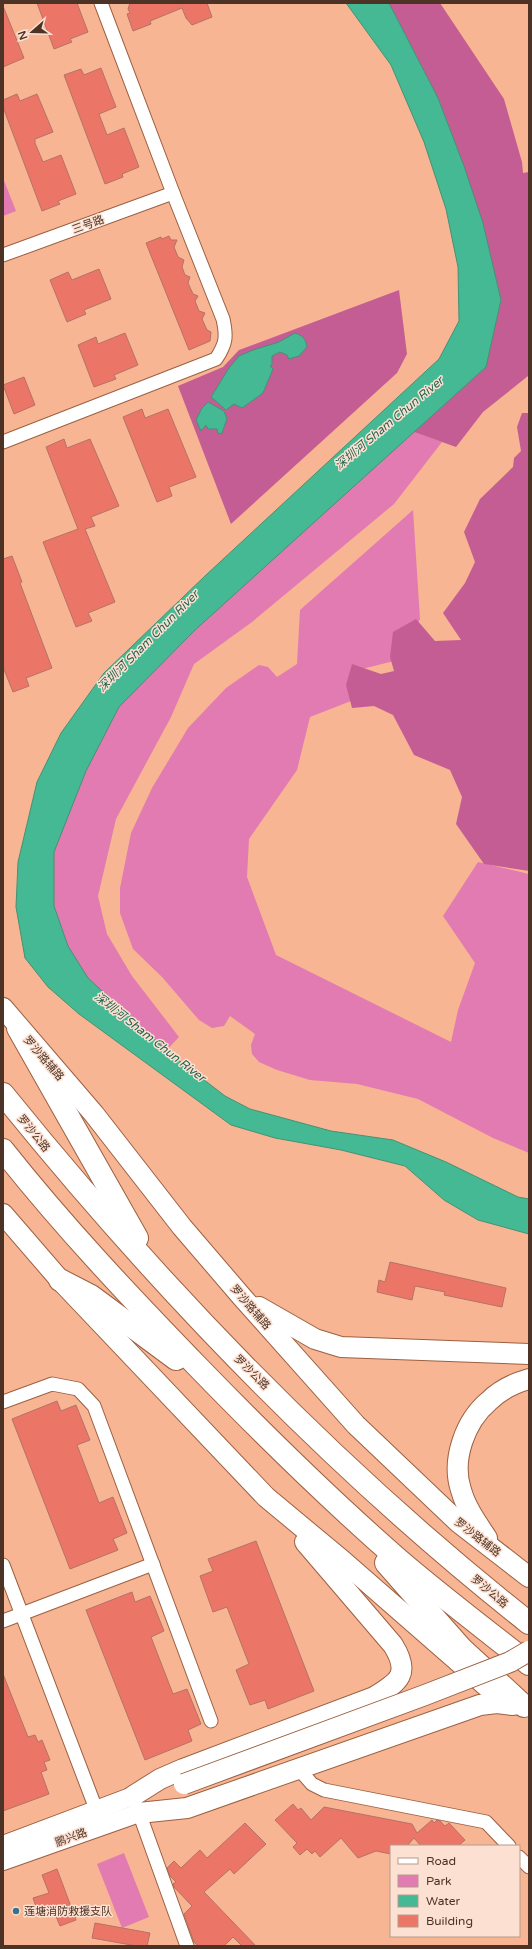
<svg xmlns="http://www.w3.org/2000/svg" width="532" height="1949" viewBox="0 0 532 1949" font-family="'Varela Round','Noto Sans SC',sans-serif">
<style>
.green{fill:#e27bb1}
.forest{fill:#c55d95}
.water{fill:#44b994;stroke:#479173}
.building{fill:#eb7667;stroke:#b67167}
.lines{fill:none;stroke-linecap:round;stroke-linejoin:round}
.street-casing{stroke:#9c6040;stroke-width:15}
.secondary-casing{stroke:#9c6040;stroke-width:20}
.primary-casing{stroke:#9c6040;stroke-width:22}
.highway-casing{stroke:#9c6040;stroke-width:24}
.street{stroke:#fff;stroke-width:13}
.secondary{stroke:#fff;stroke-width:18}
.primary{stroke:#fff;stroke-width:20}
.highway{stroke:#fff;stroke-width:22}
.primary-bridge-casing{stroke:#9c6040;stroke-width:22;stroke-linecap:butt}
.primary-bridge{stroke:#fff;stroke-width:20}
.poi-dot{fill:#37718a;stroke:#fce1d2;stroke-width:1.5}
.labels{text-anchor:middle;stroke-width:3;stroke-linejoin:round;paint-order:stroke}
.street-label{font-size:11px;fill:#4d3325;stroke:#fce1d2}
.poi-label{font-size:11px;fill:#4d3325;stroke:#fce1d2;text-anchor:start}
.water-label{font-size:12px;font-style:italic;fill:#276350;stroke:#fce1d2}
</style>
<rect width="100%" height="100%" fill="#f7b593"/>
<g class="green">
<path d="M3 178 16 211 3 216Z"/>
<path d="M400 427 442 442 394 504 252 622 194 664 171 717 116 819 98 896 107 934 132 976 179 1037 159 1058 34 933 37 847 104 698Z"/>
<path d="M413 510 420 619 402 659 362 669 351 701 310 717 297 770 249 839 247 877 276 955 451 1042 458 1010 475 963 443 916 478 862 529 874V1153L493 1138 418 1099 357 1084 310 1080 277 1070 259 1062 252 1054 251 1045 255 1034 230 1016 224 1026 212 1028 199 1020 162 977 133 949 120 913V888L131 833 152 788 188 728 226 688 259 665 268 667 277 677 297 664 300 610Z"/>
<path d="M124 1853 149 1917 122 1928 97 1864Z"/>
</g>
<g class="forest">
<path d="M374 3H440L504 99 522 162 523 173 529 172 528 376 483 412 456 447 400 427 486 289Z"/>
<path d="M399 290 407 354 397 373 231 524 178 386 223 367 239 350Z"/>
<path d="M522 413H529V871L484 864 456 824 462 797 450 770 414 755 393 715 374 706 352 708 346 685 352 664 381 674 394 671 390 657 393 632 416 619 435 641 461 640 443 613 465 583 475 562 464 532 480 499 513 467 514 458 521 451 517 427Z"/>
</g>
<g class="water">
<path d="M346 3H389L438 98 464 166 483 223 501 300 486 367 194 631 119 707 86 771 54 852V906L68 946 88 978 168 1052 225 1096 250 1109 331 1131 393 1140 446 1162 518 1197 529 1199V1234L478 1220 444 1200 405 1166 341 1150 275 1138 231 1125 79 1014 48 987 25 958 16 907 18 862 37 782 61 733 104 673 206 575 439 359 459 321 458 267 446 209 424 142 391 65Z"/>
<path d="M295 333C302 335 306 339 307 347L299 356 289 359 287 355 280 352 272 356V365L270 366 273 369 263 393 242 408 234 404 226 410 211 397 229 368 239 356 253 350 279 342Z"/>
<path d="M208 402 224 411 227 419 222 433 218 434 217 429H208L206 425 201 431 196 420 202 408Z"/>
</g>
<g class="building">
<path d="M37 3H77L88 32 70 39 72 42 54 49Z"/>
<path d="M130 3H207L212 17 192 25 186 18 182 8 150 21 151 24 133 31 127 14 130 13 128 9Z"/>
<path d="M3 6 24 58 3 67Z"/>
<path d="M101 68 116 107 99 114 107 135 124 128 139 167 122 174 123 177 105 184 64 75 81 69 84 75Z"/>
<path d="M17 94 20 101 37 94 53 132 35 139V143L43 162 61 155 76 194 58 201 60 204 42 211 3 107V100Z"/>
<path d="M169 236 171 240H177L174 247 178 257 184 260 182 267 185 275 190 277 188 283 193 294 198 296 195 301 199 311 205 313 202 319 207 330 211 332 210 341 189 350 146 243 161 237 162 239Z"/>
<path d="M99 269 111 299 84 310 86 314 67 322 50 280 68 272 72 280Z"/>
<path d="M125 333 138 365 114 375 116 379 94 387 78 345 96 337 98 344Z"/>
<path d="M24 377 35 405 14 414 3 385Z"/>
<path d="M142 409 145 418 168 409 196 477 169 487 172 496 157 502 123 417Z"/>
<path d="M64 439 67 448 90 439 119 506 91 517 95 526 85 529 115 602 88 613 92 621 76 627 43 542 78 529 46 447Z"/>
<path d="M12 556 22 582 20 583 52 668 26 678 29 686 13 692 3 667V559Z"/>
<path d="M390 1262 506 1288 502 1307 444 1295 445 1292 415 1286 412 1300 377 1292 379 1280 385 1282Z"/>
<path d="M57 1401 61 1411 76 1405 90 1440 77 1445 99 1503 113 1497 127 1533 113 1539 118 1550 70 1569 12 1419Z"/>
<path d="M256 1541 314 1691 268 1709 265 1700 250 1705 236 1670 249 1664 227 1607 213 1612 200 1576 213 1571 208 1559Z"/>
<path d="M132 1592 135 1602 150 1596 164 1631 151 1637 173 1694 187 1689 201 1724 188 1730 192 1741 145 1760 86 1610Z"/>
<path d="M3 1674 28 1737 35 1735 38 1742 42 1740 50 1760 44 1762 47 1770 41 1772 49 1794 3 1811Z"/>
<path d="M293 1804 298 1810 301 1808 311 1820 324 1807 412 1824 417 1833 432 1820 434 1823 437 1820 440 1821 445 1826 449 1823 465 1840 458 1846H421L414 1838 407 1846H391V1854L376 1851 358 1858 341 1838 320 1857 315 1851 312 1854 307 1849 300 1855 293 1847 297 1843 275 1820Z"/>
<path d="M245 1823 266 1844 234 1874 230 1869 204 1892 256 1946H242L233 1937 224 1946H198L194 1942 184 1914 192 1906 174 1887 173 1884 176 1882 170 1876 167 1868 174 1861 181 1868 200 1850 207 1858Z"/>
<path d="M57 1869 76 1920 60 1926 53 1909 39 1915 33 1898 49 1893 42 1875Z"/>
<path d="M95 1923 150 1933 147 1946H137L92 1938Z"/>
</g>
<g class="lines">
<g class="street-casing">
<g id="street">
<path d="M3 255 173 193"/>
<path d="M3 442 216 359C226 344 227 337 223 319L173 193 101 3"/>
<path d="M3 1402 52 1384 78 1389 94 1406 211 1721"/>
<path d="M3 1565 96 1809"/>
<path d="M3 1621 153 1564"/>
<path d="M298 1768 312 1784 324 1790 486 1822 509 1846"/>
<path d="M137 1807 187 1946"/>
<path d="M519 1857 529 1867"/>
</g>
</g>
<g class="secondary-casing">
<g id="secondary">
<path d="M3 1845 133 1796"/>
<path d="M3 1861 139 1813"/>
</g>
</g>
<g class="primary-casing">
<g id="primary">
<path d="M3 1008 94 1114 182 1227 242 1297 356 1425 458 1522 529 1577"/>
<path d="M3 1214 60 1280 266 1497 343 1561 493 1692 513 1701"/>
<path d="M259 1307 315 1339 341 1347 529 1354"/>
<path d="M487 1538C477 1523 466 1508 461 1490 451 1460 465 1421 489 1401 499 1391 515 1383 529 1379"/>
<path d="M133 1796 160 1779 183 1769 374 1697C399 1682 411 1674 393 1645L305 1542"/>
<path d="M139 1813 187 1808 480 1705 497 1703 513 1705"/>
</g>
</g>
<g class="highway-casing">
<g id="highway">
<path d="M18 1028 137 1238"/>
<path d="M3 1094C159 1287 334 1469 529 1623"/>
<path d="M3 1150C64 1227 131 1298 199 1368 263 1434 329 1499 399 1560 441 1596 486 1630 529 1664"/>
<path d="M60 1280 91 1296 176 1359"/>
<path d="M386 1563 461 1648 524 1706"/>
</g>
</g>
<use href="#street" class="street"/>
<use href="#secondary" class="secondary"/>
<use href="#primary" class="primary"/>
<use href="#highway" class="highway"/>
<g class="primary-bridge-casing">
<path id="primary-bridge" d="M184 1784 425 1695 510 1662 529 1651"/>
</g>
<use href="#primary-bridge" class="primary-bridge"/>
</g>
<circle class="poi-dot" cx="16" cy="1911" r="4"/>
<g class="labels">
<g class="street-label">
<text transform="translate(88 224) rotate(-20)" y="4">三号路</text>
<text transform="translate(44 1058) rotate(49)" y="4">罗沙路辅路</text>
<text transform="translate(34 1133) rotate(51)" y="4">罗沙公路</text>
<text transform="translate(251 1307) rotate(49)" y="4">罗沙路辅路</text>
<text transform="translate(252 1372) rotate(45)" y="4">罗沙公路</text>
<text transform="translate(478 1537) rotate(38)" y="4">罗沙路辅路</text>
<text transform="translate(490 1591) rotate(40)" y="4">罗沙公路</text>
<text transform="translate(71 1837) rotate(-20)" y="4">鹏兴路</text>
</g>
<g class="poi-label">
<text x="24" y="1915">莲塘消防救援支队</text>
</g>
<g class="water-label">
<text transform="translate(389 423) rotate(-40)" y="4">深圳河 Sham Chun River</text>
<text transform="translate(148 641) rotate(-45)" y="4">深圳河 Sham Chun River</text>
<text transform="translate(150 1037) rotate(38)" y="4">深圳河 Sham Chun River</text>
</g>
</g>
<rect width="532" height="1949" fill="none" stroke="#4d3325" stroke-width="8"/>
<rect x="390" y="1845" width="130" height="92" fill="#fce1d2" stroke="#b69b8d"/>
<rect x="398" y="1858" width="20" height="6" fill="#ffffff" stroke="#b69b8d"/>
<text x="426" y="1865" font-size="12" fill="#4d3325">Road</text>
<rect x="398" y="1875" width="20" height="12" fill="#e27bb1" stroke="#b69b8d"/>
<text x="426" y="1885" font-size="12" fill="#4d3325">Park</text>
<rect x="398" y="1895" width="20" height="12" fill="#44b994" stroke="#b69b8d"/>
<text x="426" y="1905" font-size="12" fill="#4d3325">Water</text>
<rect x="398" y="1915" width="20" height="12" fill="#eb7667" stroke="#b69b8d"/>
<text x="426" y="1925" font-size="12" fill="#4d3325">Building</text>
<g transform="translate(32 32) rotate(250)" stroke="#fce1d2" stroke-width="3" paint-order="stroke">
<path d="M0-3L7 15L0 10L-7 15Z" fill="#4d3325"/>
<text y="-6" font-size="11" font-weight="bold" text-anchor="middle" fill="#4d3325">N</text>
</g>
</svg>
